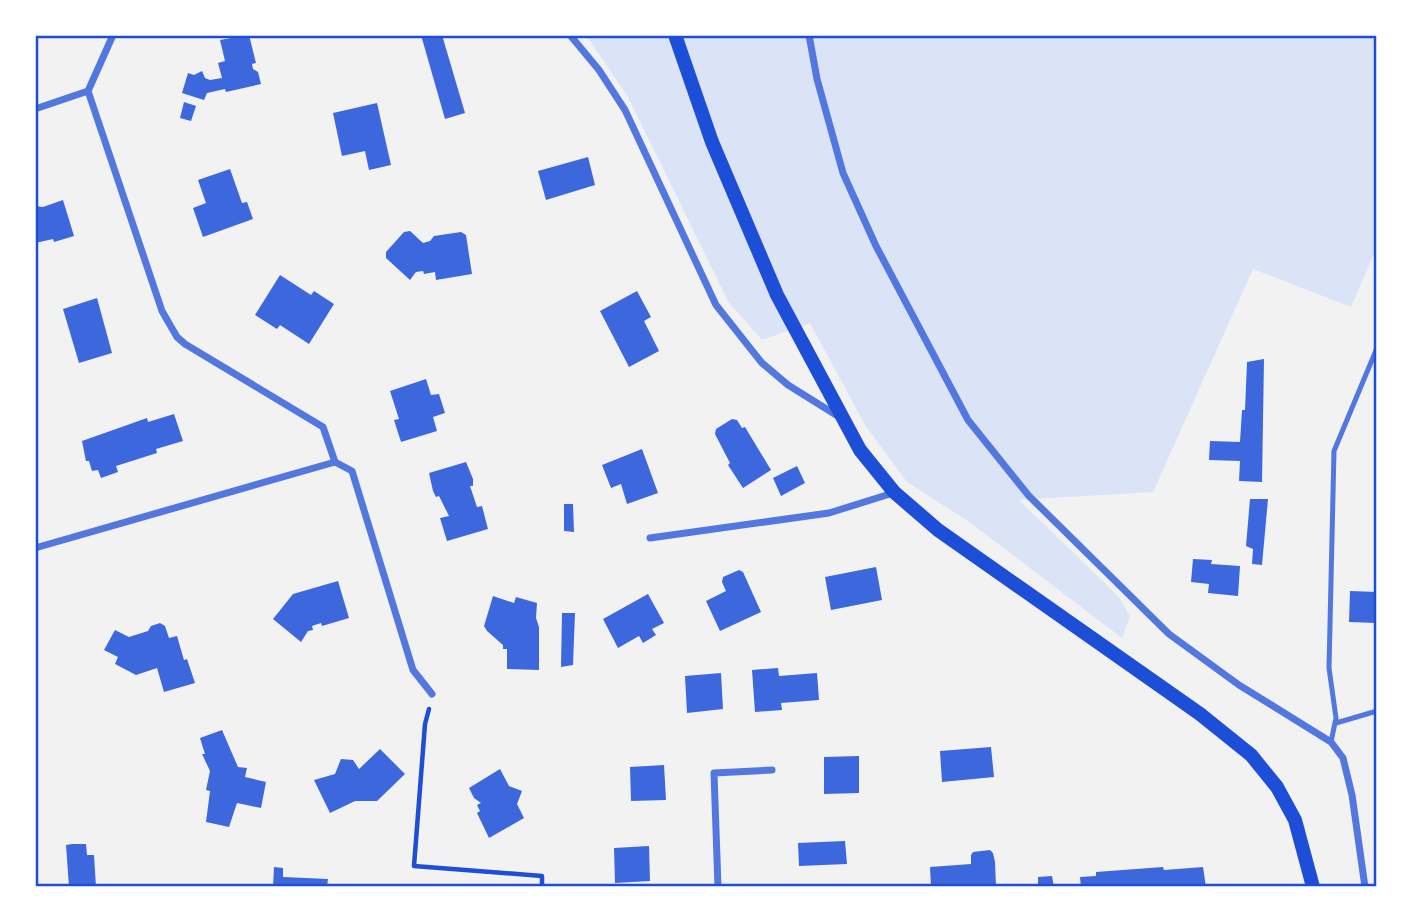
<svg xmlns="http://www.w3.org/2000/svg" width="1412" height="922" viewBox="0 0 1412 922" font-family="Commissioner,sans-serif">
<style>
.green{fill:#dbe4f7}
.building{fill:#3d67dc}
.lines{fill:none;stroke-linecap:round;stroke-linejoin:round}
.path{stroke:#1d4ed8;stroke-width:4.5}
.service{stroke:#5277de;stroke-width:5}
.minor{stroke:#5277de;stroke-width:7}
.secondary{stroke:#1d4ed8;stroke-width:14}
.neatline{fill:none;stroke:#1d4ed8;stroke-width:2.5}
</style>
<rect width="100%" height="100%" fill="#f2f2f2"/>
<path class="green" d="M586 35H1377V247L1351 307 1253 269 1153 492 1019 500 1119 597 1130 616 1122 638 968 521 907 482 865 425 810 323 762 340 729 303 628 97Z"/>
<g class="building">
<path d="M249 35 256 63 252 64 253 69 258 72 261 84 226 92 225 89 207 93 204 100 182 93 188 73 194 75 202 71 205 78 210 80 222 78 218 63 225 61 220 40Z"/>
<path d="M421 35H442L465 113 445 119Z"/>
<path d="M184 102 196 106 191 121 180 118Z"/>
<path d="M377 103 391 165 369 170 365 151 342 156 333 113Z"/>
<path d="M588 157 595 185 546 200 538 171Z"/>
<path d="M230 169 242 203 247 202 253 219 203 237 193 208 206 203 198 180Z"/>
<path d="M63 200 74 236 54 242 53 239 35 243V206L43 207Z"/>
<path d="M410 231 423 243 430 241 434 236 461 232 466 235 472 274 436 280 435 272 424 274 423 271 416 272 410 280 386 258V252L404 232Z"/>
<path d="M280 275 311 295 314 291 334 304 309 344 280 325 277 329 255 315Z"/>
<path d="M637 291 651 317 644 321 659 351 629 367 600 311Z"/>
<path d="M97 298 112 353 79 363 63 309Z"/>
<path d="M1264 359 1262 482 1239 481 1240 461 1209 460 1210 441 1240 442 1242 410H1245L1247 362Z"/>
<path d="M426 379 431 395 439 394 445 413 433 417 437 431 401 442 394 420 399 419 390 391Z"/>
<path d="M174 414 183 441 156 449 157 453 116 466 118 472 101 478 98 470 92 471 89 461H86L82 441 147 418 148 422Z"/>
<path d="M732 419 737 420 742 428 745 427 771 470 743 488 728 465 730 463 715 434 716 429Z"/>
<path d="M642 449 658 493 627 504 621 484 611 488 602 465Z"/>
<path d="M466 462 473 479V486H470L477 507 482 506 488 529 447 541 440 518 449 516 439 496 436 497 433 491 429 473Z"/>
<path d="M797 466 805 483 781 496 773 478Z"/>
<path d="M1250 499H1268L1262 565 1252 564 1253 549 1246 546Z"/>
<path d="M564 504H573L574 532 564 531Z"/>
<path d="M1193 559 1212 560 1211 564 1240 566 1238 596 1208 593 1209 584 1191 582Z"/>
<path d="M876 567 882 600 831 610 825 577Z"/>
<path d="M739 570 743 572 761 612 720 631 706 601 726 591 722 582 723 577Z"/>
<path d="M338 581 349 618 322 626 321 623 312 626 313 630 308 631 301 642 273 619 293 594Z"/>
<path d="M1350 591 1377 592V623L1349 622Z"/>
<path d="M648 594 664 623 652 629 656 635 643 643 639 636 618 648 603 619Z"/>
<path d="M493 596 514 603 516 597 537 603 536 618 539 627V670L507 669V649H503V645L487 631 484 626Z"/>
<path d="M562 613H575L573 665 561 667Z"/>
<path d="M160 623 165 626 169 638 177 636 184 660 187 659 195 683 164 692 157 668 136 675 115 664 118 657 104 650 115 630 129 637 148 631 151 626Z"/>
<path d="M778 668 779 676 817 673 819 700 781 703 782 710 755 712 752 670Z"/>
<path d="M721 673 723 709 687 713 685 676Z"/>
<path d="M222 730 238 767 247 768 245 777 266 782 261 808 237 803 229 827 206 822 210 791 206 790 210 771 202 754H205L200 738Z"/>
<path d="M991 747 994 777 942 782 940 751Z"/>
<path d="M380 749 405 774 377 801H355L330 813 314 780 335 774 341 759 353 760 359 769Z"/>
<path d="M859 756V793L824 794V757Z"/>
<path d="M664 765 666 800 631 801 630 767Z"/>
<path d="M500 769 509 786 522 791 517 804 524 818 489 838 477 813 480 811 477 805 481 803 474 798 469 788Z"/>
<path d="M845 841 847 864 799 866 798 843Z"/>
<path d="M72 844H86L87 855H94L96 887H69L66 845Z"/>
<path d="M649 846 650 881 615 883 614 848Z"/>
<path d="M990 850 993 853 995 862 996 887H931L930 867 971 864V855L973 852Z"/>
<path d="M274 867 283 868V877L328 879 327 887H273Z"/>
<path d="M1163 867 1164 870 1203 867 1206 887H1081L1080 877 1096 876V872Z"/>
<path d="M1052 876 1054 887H1038V877Z"/>
</g>
<g class="lines">
<path class="path" d="M429 709 425 724 414 866 542 876V887"/>
<g class="service">
<path d="M1336 723 1377 711"/>
<path d="M1331 742 1336 718 1329 668 1334 451 1377 348"/>
</g>
<g class="minor">
<path d="M113 35 88 91 162 311 177 337 185 344 323 427 335 462 352 471 413 670 432 694"/>
<path d="M570 35 599 70 625 110 716 305 762 363 788 385 841 418"/>
<path d="M809 35 817 79 843 173 876 246 968 420 1029 496 1169 634 1239 685 1331 742 1343 758 1352 795 1365 887"/>
<path d="M35 109 88 91"/>
<path d="M650 538 829 513 893 493"/>
<path d="M35 548 335 462"/>
<path d="M718 887 714 773 772 770"/>
</g>
<path class="secondary" d="M675 35 712 142 777 295 860 450 894 492 938 530 1200 714 1251 755 1277 787 1295 820 1313 887"/>
</g>
<rect width="1412" height="922" fill="none" stroke="#ffffff" stroke-width="74"/>
<rect x="37" y="37" width="1338" height="848" class="neatline"/>
</svg>
